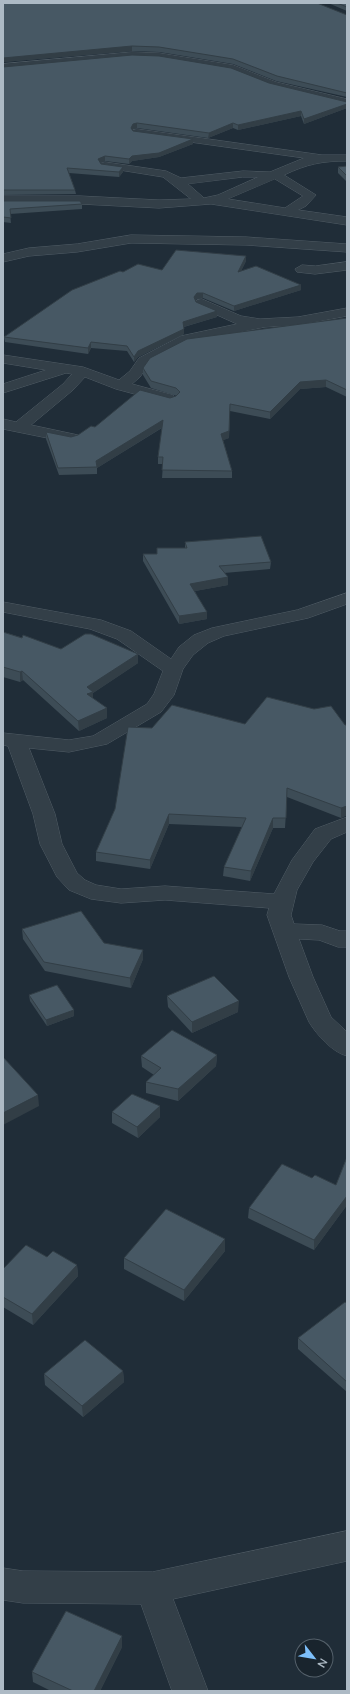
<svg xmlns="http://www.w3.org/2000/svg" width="350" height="1694" viewBox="0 0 350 1694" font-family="Mulish,sans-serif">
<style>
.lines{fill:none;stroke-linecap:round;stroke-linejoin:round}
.minor-casing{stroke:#515d66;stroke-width:1}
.minor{fill:#333f48;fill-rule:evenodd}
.wall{fill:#3d4c56}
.shaded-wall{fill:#323e46}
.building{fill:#475864;stroke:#323e46}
</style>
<rect width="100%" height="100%" fill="#202d38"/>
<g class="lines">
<g class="minor-casing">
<g id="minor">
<path d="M132 52 159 53 233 65 276 82 347 99V105L269 86 231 71 159 59 132 58 3 70V64Z"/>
<path d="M137 129 322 155H347V161C322 161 307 164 284 175L316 195 306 206 298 210 347 217V225L211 204 159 208 80 204H3V196H80L159 200 191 199 163 177 101 167 99 165 101 163 105 162 166 171 181 178 243 171 270 172 304 158 133 134 132 132 133 130ZM243 177H258L218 195 204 198 188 184ZM275 179 303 196 285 208 228 199Z"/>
<path d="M131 235 246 237 347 244V252L246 245 131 243 77 252 29 256 3 262V254L29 248 77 244Z"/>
<path d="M347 262V270L315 274 297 272 295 269 302 265 315 266Z"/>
<path d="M202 299 241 316 260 319 298 317 347 308V316L298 325 265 327 191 342 149 364 140 377 132 384 173 395 176 398 173 401 168 403 116 389 85 377 73 390 31 425 78 435 80 438 78 441 72 443 3 429V419L16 422 63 384 72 374 66 373 3 393V384L46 370 3 363V355L83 367 119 380 130 371 139 358 181 336 237 324 197 306 195 303 197 300Z"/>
<path d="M347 593V604L308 618 224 636 208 643 193 655 183 669 174 695 161 712 107 744 69 752 29 748 55 814 62 844 77 873 85 880 96 885 121 889 165 886 274 894 292 860 315 829 347 817V832L331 839 313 862 297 890 291 915 294 924 322 925 340 931H347V947H338L319 940 299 939 313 977 331 1017 347 1032V1056C332 1052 317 1035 309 1022L289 977 267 915 269 908 165 900 121 903 91 899 69 890 57 877 40 844 33 814 8 746 3 745V733L69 740 93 736 147 704 154 694 163 671 117 639 90 629 3 612V602L101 620 131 631 171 659 179 647 194 635 212 628 297 610Z"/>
<path d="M347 1531V1561L173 1599 208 1691H172L141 1604 23 1603 3 1600V1568L23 1571 152 1572Z"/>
</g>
</g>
<use href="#minor" class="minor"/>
</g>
<g class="wall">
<path d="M3 3 347 15V97L276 81 233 64 159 52 132 51 3 62Z"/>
<path d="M328 3H347V11Z"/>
<path d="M3 67 269 83 347 102V108L304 124 301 116 238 130 233 128 208 138 137 128 133 129 132 130 133 131 193 139V144L159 157 132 161 129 164 105 161 100 163 101 164 123 167V172L119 177 69 173 75 190 76 194 3 195Z"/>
<path d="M347 166V182L338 173V167Z"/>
<path d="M3 201 82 204V209L10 214 11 223 3 222Z"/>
<path d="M246 261 241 271 301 290 234 311 203 298 197 299 195 300 196 302 217 317 184 327V334L138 357 134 362 127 351 91 348 88 354 5 342 4 337 123 272 162 270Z"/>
<path d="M347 318V397L326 387 300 389 270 419 230 411 229 438 223 440 232 471V478H162L163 464H158V457L162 428 97 468V474L59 475 46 439V432L71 437 78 435 95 427 177 396 151 388 143 375V368Z"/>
<path d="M185 542 271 562 270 569 224 573 228 585 195 591 207 619 179 624 143 561V554H157L185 548Z"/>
<path d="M3 632 61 649 138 654V663L93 693V699L107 718 79 731 23 680 20 682 3 677Z"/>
<path d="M267 697 347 815 341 818 287 797 285 828H273L250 881 223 876 224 867 242 827 169 824 150 869 96 861V852L152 728 245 724Z"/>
<path d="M22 929 104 943 143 959 131 988 45 971 23 939Z"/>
<path d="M29 995 74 1010V1016L47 1026 30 1001Z"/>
<path d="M167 996 238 1012 192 1033 168 1007Z"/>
<path d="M217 1055 216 1066 178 1101 146 1093V1082L154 1075 142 1067 141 1056Z"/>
<path d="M112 1112 160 1117 138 1138 112 1123Z"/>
<path d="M347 1157V1205L314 1250 248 1218 249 1208 312 1178 336 1185Z"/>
<path d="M225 1251 184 1301 124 1269V1258Z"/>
<path d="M47 1257 77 1265 78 1276 33 1325 3 1307V1269Z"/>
<path d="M347 1303V1392L298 1349V1338Z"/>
<path d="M123 1371 124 1382 83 1417 45 1385 44 1374Z"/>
<path d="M122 1647 100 1691H51L33 1682 32 1672Z"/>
</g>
<g class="shaded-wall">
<path d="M132 46V51L3 62V58Z"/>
<path d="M347 104V108L304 124V119Z"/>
<path d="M301 111V116L238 130V125Z"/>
<path d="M137 123V128L133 129 131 133V128L133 124Z"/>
<path d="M233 123V128L208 138 209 133Z"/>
<path d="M193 139V144L159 157 132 161 129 164V159L132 156Z"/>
<path d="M105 156V161L98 164V159Z"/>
<path d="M123 167V172L119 177V172Z"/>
<path d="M246 256V261L238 277V272Z"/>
<path d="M301 285V290L234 311V306Z"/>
<path d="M197 293H203V298L197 299 194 302V297Z"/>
<path d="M217 311V317L183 327V322Z"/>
<path d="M184 329V334L138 357 134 362V357L138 351Z"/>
<path d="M91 342V348L88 354V348Z"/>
<path d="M326 380V387L300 389 270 419V412L300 382Z"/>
<path d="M230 404 229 438 221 441V434Z"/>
<path d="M163 420V427L97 468 96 461Z"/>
<path d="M228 577V585L190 592V584Z"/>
<path d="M207 612V619L179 624V616Z"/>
<path d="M138 654V663L93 693V702L87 704V687Z"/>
<path d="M22 671 23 680 20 682V672Z"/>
<path d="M107 708V718L79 731 78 721Z"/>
<path d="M347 806V815L341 818V808Z"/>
<path d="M169 814V824L150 869V860Z"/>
<path d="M273 818V828L250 881 251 871Z"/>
<path d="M143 950V959L131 988 130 978Z"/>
<path d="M239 1001 238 1012 192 1033V1022Z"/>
<path d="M74 1010V1016L47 1026 46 1020Z"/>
<path d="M217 1055 216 1066 178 1101V1089Z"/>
<path d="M38 1095 39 1106 3 1125V1113Z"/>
<path d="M160 1106V1117L138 1138 137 1127Z"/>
<path d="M347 1196V1205L314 1250V1240Z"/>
<path d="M225 1239V1251L184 1301V1290Z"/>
<path d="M77 1265 78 1276 33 1325 32 1314Z"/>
<path d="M123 1371 124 1382 83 1417 82 1406Z"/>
<path d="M122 1636V1647L100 1691H94Z"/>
</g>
<g class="building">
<path d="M3 3H317L347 15V93L277 76 233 59 159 47 132 46 3 58Z"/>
<path d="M337 3H347V7Z"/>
<path d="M132 55 159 56 231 68 269 83 347 102V104L304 119 301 111 238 125 233 123 209 133 137 123 133 124 131 128 133 131 193 139 159 153 132 156 129 159 105 156 98 159 101 164 123 167 119 172 67 168 75 190H3V67Z"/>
<path d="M347 166V176L338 167Z"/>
<path d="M3 201H80L82 204 10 209 11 218 3 217Z"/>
<path d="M176 250 246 256 238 272 256 266 301 285 234 306 203 293H197L194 297 196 302 217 311 183 322 184 329 138 351 134 357 127 346 91 342 88 348 4 337 72 290 120 271 123 272 138 264 162 270Z"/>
<path d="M347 318V390L326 380 300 382 270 412 230 404 229 431 221 434 232 471 162 470 163 457H158L163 420 96 461 97 467 58 468 46 432 71 437 78 435 91 426 95 427 140 390 170 398 176 396 180 392 176 388 151 381 143 368 150 358 187 339Z"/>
<path d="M261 536 271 562 219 566 228 577 190 584 207 612 179 616 143 554H157V548H187L185 542Z"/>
<path d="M3 632 22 638 23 635 61 649 85 634H91L138 654 87 687 93 692 87 694 107 708 78 721 22 671 20 672 3 667Z"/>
<path d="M267 697 314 709 331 706 345 725H347V806L341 808 287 788 286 818H273L251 871 224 867 246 818 169 814 150 860 96 852 115 809 128 727 152 728 172 705 245 724Z"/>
<path d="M81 911 104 943 143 950 130 978 44 962 22 929Z"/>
<path d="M214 976 239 1001 192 1022 167 996Z"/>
<path d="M57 985 74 1010 46 1020 29 995Z"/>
<path d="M172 1030 217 1055 178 1089 146 1082 161 1068 141 1056Z"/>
<path d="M3 1057 38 1095 3 1113Z"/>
<path d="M132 1094 160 1106 137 1127 112 1112Z"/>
<path d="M347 1157V1196L314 1240 249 1208 282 1164 312 1178 315 1175 336 1185Z"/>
<path d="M166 1209 225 1239 184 1290 124 1258Z"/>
<path d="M26 1245 47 1257 53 1251 77 1265 32 1314 3 1297V1269Z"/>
<path d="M345 1302 347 1303V1382L298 1338Z"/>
<path d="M85 1340 123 1371 82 1406 44 1374Z"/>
<path d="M66 1611 122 1636 94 1691H73L32 1672Z"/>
</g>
<rect width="350" height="1694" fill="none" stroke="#adbac5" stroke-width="8"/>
<g transform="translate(314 1658) rotate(121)"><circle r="19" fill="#19242d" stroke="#54606a"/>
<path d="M0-3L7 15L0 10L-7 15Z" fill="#7dbffa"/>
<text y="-6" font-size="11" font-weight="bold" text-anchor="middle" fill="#adbac5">N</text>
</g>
</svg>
